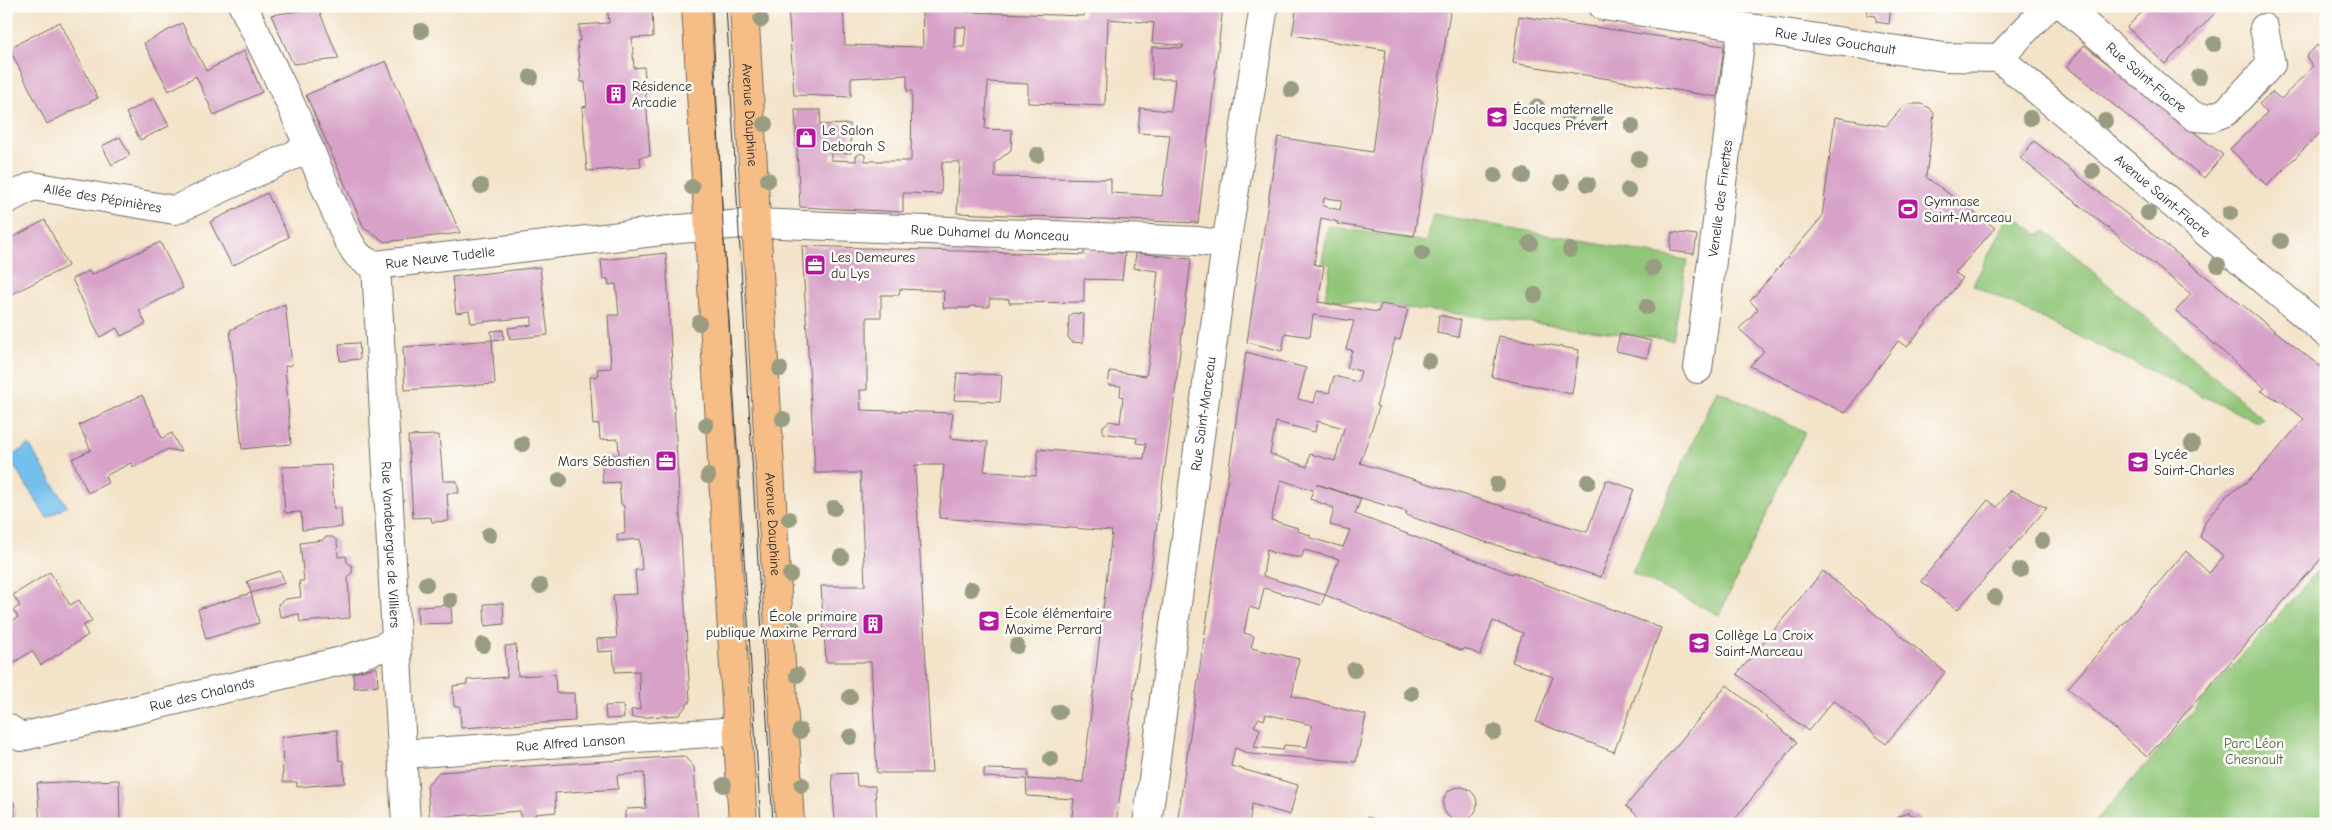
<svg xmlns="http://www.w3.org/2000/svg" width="2332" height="830" viewBox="0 0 2332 830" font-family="'Comic Neue',sans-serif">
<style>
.green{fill:#90c678;stroke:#5e7852}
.water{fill:#73c0ed;stroke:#4f768c}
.building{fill:#d7a1c8;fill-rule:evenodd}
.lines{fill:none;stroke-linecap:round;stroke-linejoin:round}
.minor-casing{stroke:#716b62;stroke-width:30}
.major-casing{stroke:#716b62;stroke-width:30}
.minor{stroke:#fff;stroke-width:28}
.major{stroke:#f6be86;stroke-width:28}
.tram{stroke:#2b2b2b;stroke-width:1}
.tree{fill:#989c81}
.labels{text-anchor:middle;stroke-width:5;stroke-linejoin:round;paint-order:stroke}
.street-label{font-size:14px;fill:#2b2b2b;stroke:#fdfcf7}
.poi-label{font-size:14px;fill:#2b2b2b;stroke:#fdfcf7;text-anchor:start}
.park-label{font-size:14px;fill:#4e6146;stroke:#fdfcf7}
</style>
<rect width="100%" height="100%" fill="#fdfcf7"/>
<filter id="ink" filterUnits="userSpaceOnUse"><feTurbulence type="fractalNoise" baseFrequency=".02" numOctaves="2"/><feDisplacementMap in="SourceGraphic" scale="10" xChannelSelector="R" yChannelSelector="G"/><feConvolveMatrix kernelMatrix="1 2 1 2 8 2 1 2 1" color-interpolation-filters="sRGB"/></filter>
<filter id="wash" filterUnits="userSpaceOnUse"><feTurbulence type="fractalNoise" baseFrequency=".0096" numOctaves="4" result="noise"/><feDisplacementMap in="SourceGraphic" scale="20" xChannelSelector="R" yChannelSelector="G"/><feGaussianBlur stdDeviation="1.12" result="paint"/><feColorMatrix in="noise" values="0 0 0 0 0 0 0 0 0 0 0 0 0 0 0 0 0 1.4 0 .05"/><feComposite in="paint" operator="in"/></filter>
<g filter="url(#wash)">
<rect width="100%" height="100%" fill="#f3e3c9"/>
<g class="green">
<path d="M2006 210 2039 235 2046 231 2263 419 2259 423 1973 285 2006 221 1999 216Z"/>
<path d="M1433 214 1687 260 1673 340 1325 298 1331 265 1322 262 1328 226 1427 242Z"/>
<path d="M1717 390 1805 432 1719 615 1632 573Z"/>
<path d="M2326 561V824H2093Z"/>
</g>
<path class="water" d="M29 445 67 506 47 518 9 458Z"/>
<g id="blocks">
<g class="building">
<path d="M607 6H652L653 37 632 38 634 68 644 67 650 156 640 157 641 167 587 171 582 107 587 106 585 82H581L577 41H580L579 25 609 23Z"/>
<path d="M788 6H843L845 45 923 47 922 6H967V12L1084 16 1085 6H1223L1198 223 957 213 960 162H942L941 194 903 193V212L800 207 795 110H821L820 125 850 124 851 153H831V160L856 161V156L861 153 865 155V161H911L912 91H907V75L851 78V97L794 95ZM1108 19 1154 23 1152 43 1183 45V48L1152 47V79H1175L1171 111 1140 108 1138 133 1170 135 1162 196 1111 193V179L995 177V163L1011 150 1012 130 985 129 988 82 1028 84V103L1105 106ZM955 27H966L964 47H954Z"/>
<path d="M1297 6H1451L1414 236 1337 224 1338 222 1321 218 1314 264 1324 267 1318 302 1378 312 1381 304 1408 309 1400 340 1395 339 1376 406 1379 407 1360 463 1587 532 1606 480 1634 489 1601 577 1466 536 1406 515 1407 512 1316 484 1361 499 1355 514 1512 574 1513 572 1661 628 1614 752 1536 722 1553 677 1512 662 1523 633 1493 621 1480 655 1464 648 1462 651 1325 595 1339 559 1304 550 1302 557H1296L1273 553 1267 549 1263 576 1325 595 1321 605 1264 588 1259 610 1249 607 1244 633 1254 636 1251 648 1299 659 1292 696 1366 715 1356 762 1250 754 1235 748 1231 766 1298 785 1290 815 1252 804 1249 824H1177L1246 352 1306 368 1298 399 1314 403 1317 391 1329 393 1334 376 1358 382 1361 371 1347 368 1352 350 1346 349 1354 321 1313 315 1310 337 1285 333 1282 351 1247 342 1278 137 1372 152 1386 50 1292 35ZM1324 198 1342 200 1340 210 1323 206ZM1317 421 1344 428 1335 461 1310 454 1307 467 1270 454 1276 422 1315 432ZM1281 480 1313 490 1310 499 1334 508 1330 525 1350 530 1343 547 1310 538V535L1297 531 1298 528 1271 520ZM1266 714 1312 725 1307 747 1284 745 1283 750 1254 747 1260 729 1254 726 1259 718 1264 720Z"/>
<path d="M1868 6H1891L1889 24 1876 22V16L1867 15Z"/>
<path d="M2148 6H2222L2165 64 2127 27Z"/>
<path d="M318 8 339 59 293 64 271 15Z"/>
<path d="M1519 16 1724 46 1717 97 1513 63Z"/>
<path d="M60 22 98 98 47 124 9 48Z"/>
<path d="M182 23 206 71 244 51 262 92 214 115 196 76 169 91 144 43Z"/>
<path d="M2084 45 2223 155 2204 178 2067 67Z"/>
<path d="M2317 45 2325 54 2326 53V127L2267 186 2230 149 2267 113 2259 104 2272 92 2281 99 2313 66 2306 57Z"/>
<path d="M386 61 460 233 385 242 364 228 306 95Z"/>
<path d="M154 98 169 126 140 140 126 113Z"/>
<path d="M1910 104H1921L1930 108 1934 114 1926 177 1995 228 1955 273 1963 278 1907 347 1898 341 1845 413 1750 366 1764 351 1739 329 1758 309 1750 301 1822 217 1835 117 1886 126 1903 107Z"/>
<path d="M120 137 130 155 112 165 102 146Z"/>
<path d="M2034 141 2326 371V553L2147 757 2068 688 2186 551 2209 573 2224 556 2200 537 2206 520 2226 496 2248 481 2265 464 2304 419 2284 403 2261 391 2265 388 2176 311 2191 294 2020 158Z"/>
<path d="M267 193 289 237 232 266 210 222Z"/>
<path d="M45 220 68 266 6 297V241Z"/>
<path d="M1672 232 1697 235 1694 254 1670 251Z"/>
<path d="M160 242 183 288 139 310 146 324 121 336 117 328 100 337 72 279 89 271 91 275Z"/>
<path d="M802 246 1084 255V250L1125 253 1122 280 1084 279V302L1009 303V299H989V307L970 306V308H943L944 291 900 289 899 295H881V317H867V390H860L861 410 953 413 950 438 988 442 984 471 1036 476 1038 449 1144 459 1146 444 1136 443 1137 438 1103 433V426L1110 421 1120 423 1123 397 1120 396 1121 386 1108 385 1110 371 1146 376 1149 359 1158 271 1134 268 1136 253 1191 259 1175 393 1116 824H1071L1074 799 1027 796 1026 779 984 777V769L1028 770V779L1083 782 1112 531 939 518 944 465H915L932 773H877L871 662H826L821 586H865L860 473H815Z"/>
<path d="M666 253 690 701 679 715 632 718 631 710 640 709 639 671 615 672 613 651 598 652 597 639 617 638 613 595 637 594 635 570H642L640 539 617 541V534H625L624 506 621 504 619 482 603 483 601 456 619 455 618 439 600 440 599 424 593 425 590 377 598 376 597 369 611 368 608 315H619L616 284 609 285 608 279H603L601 260Z"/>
<path d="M540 267 548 335 510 339 508 328 532 325V317L471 323 469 311 456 313 452 277Z"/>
<path d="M285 304 292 365 285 366 291 444 242 449 230 330Z"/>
<path d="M1073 313 1084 314 1083 343 1072 342 1068 337 1069 316Z"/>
<path d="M1439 315 1461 320 1458 337 1437 333Z"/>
<path d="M503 330 504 339 492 340 491 331Z"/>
<path d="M1620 334 1651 341 1647 358 1616 351Z"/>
<path d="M1499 336 1579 350 1572 394 1492 377Z"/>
<path d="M492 340 495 384 405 390 403 347Z"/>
<path d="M359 343 360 359 340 361 339 344Z"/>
<path d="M957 373 1002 375 1000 402 954 400Z"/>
<path d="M142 395 162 438 172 433 181 452 168 449 133 467 131 463 105 476 108 483 88 493 72 459 91 450 79 425Z"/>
<path d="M439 435 443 481H457L459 493H447L449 521 432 522 431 517 413 518 408 436Z"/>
<path d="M331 465 334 509 341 508 342 527 302 530 301 512 285 513 282 467Z"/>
<path d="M2011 490 2047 508 1957 610 1921 581 1988 500 1997 507Z"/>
<path d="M325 537H333L337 541 338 557 346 556 347 562 352 566V573L348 576 350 618 300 622 299 614 280 617 278 604 286 599 301 597 299 581H304L300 543 323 540Z"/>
<path d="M280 571 285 583 251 593 247 581Z"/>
<path d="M1823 571 1945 672 1886 744 1834 700 1808 731 1737 674Z"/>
<path d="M50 572 70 605 79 600 92 621 83 626 88 635 41 665 32 651 10 665 6 658V625L18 617 13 610 20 606 13 595Z"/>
<path d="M251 593 259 623 206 639 198 609Z"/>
<path d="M503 603 504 624 485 626 484 604Z"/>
<path d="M451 605 452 623 418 624 417 607Z"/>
<path d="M516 645 518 676 555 674 556 693H574L575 721 461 728 460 706H454L453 686 467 684V680L507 677 505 646Z"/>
<path d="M377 667 378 686 354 688 353 673Z"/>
<path d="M1727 685 1797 742 1731 824H1647L1626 806Z"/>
<path d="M623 705 624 718 606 719 605 706Z"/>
<path d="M337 730 339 761 343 760 345 783 297 787V782H283L282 737Z"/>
<path d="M684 756 694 767 698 824H625V812L627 809 646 808 644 773 617 775 618 789 555 793 556 812 535 814 536 824H521L520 811 441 817V824H430L427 785 439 772Z"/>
<path d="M856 773 857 786H875L877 824H835L832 774Z"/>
<path d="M119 780 120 824H40L37 783Z"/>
<circle cx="1460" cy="804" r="17"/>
<path d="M6 802H14L15 824H6Z"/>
<path d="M1908 813 1918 817 1921 824H1893L1899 816Z"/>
<path d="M1367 817 1393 823V824H1365Z"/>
</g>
</g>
</g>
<g filter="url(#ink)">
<use href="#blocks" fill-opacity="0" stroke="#716b62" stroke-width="1"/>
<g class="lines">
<g class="minor-casing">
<g id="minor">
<path id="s1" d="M243 6 291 105 346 236C354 251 359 261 376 265L679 229 755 223 1198 241 1226 245"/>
<path id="s2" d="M1603 6 1944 57 1999 58 2048 6"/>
<path id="s3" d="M2064 6 2166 95 2195 117 2210 118 2226 112 2271 64 2264 28"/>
<path id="s4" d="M1999 58 2326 333"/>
<path id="s5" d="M6 200 33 186 175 210 309 148"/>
<path id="s6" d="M376 265 406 824"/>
<path id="s7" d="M1698 369 1742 28"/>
<path id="s8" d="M6 727 21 737 341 661 384 647 396 639"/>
<path id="s9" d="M403 754 738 731"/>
<path id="s10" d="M1147 824 1226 245 1264 6"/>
</g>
</g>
<g class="major-casing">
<g id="major">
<path d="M696 6 743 824"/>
<path id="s11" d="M744 6 790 824"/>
</g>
</g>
<use href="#minor" class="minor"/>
<use href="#major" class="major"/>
<g class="tram">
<path d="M712 6 723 225 761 824"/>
<path d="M726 6 773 824"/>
</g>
</g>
<g class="tree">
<circle cx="761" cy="20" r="8"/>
<circle cx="421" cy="31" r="8"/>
<circle cx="2214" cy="44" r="8"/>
<circle cx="531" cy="77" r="8"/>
<circle cx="2199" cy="77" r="8"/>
<circle cx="1291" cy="90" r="8"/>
<circle cx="1537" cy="107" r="8"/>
<circle cx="1568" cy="114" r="8"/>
<circle cx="2030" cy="118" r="8"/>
<circle cx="1598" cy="121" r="8"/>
<circle cx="2105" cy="121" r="8"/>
<circle cx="765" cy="124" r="8"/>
<circle cx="1632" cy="126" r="8"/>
<circle cx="1037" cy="155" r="8"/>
<circle cx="1639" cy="159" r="8"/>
<circle cx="2093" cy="171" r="8"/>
<circle cx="1495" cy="175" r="8"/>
<circle cx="1523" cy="176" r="8"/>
<circle cx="768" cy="180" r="8"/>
<circle cx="1562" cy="182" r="8"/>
<circle cx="1588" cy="184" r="8"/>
<circle cx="481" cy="186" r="8"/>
<circle cx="692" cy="187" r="8"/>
<circle cx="1628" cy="190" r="8"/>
<circle cx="2148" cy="213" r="8"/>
<circle cx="2230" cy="213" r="8"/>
<circle cx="2281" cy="241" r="8"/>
<circle cx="1530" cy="243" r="8"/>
<circle cx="1570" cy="250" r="8"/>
<circle cx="1422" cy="253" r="8"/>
<circle cx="2218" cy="265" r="8"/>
<circle cx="1653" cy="268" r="8"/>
<circle cx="1535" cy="295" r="8"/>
<circle cx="1647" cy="307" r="8"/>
<circle cx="699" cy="323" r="8"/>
<circle cx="1429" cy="361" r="8"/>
<circle cx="780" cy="369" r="8"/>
<circle cx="783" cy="419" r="8"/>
<circle cx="706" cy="425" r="8"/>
<circle cx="522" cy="444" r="8"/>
<circle cx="2192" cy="444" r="8"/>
<circle cx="708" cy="476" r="8"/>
<circle cx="560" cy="480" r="8"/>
<circle cx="1588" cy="482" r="8"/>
<circle cx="1497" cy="484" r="8"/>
<circle cx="834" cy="508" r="8"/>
<circle cx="789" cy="519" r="8"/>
<circle cx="489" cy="535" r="8"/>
<circle cx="2042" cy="541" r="8"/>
<circle cx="841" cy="557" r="8"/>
<circle cx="2020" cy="570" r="8"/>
<circle cx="790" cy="575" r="8"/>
<circle cx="426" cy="584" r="8"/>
<circle cx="540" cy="586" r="8"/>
<circle cx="971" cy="589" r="8"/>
<circle cx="1995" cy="597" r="8"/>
<circle cx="450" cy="600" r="8"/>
<circle cx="793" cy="628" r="8"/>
<circle cx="483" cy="645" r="8"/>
<circle cx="1017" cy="646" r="8"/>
<circle cx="1354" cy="670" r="8"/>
<circle cx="797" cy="675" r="8"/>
<circle cx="1411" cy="693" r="8"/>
<circle cx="850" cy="697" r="8"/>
<circle cx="1059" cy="712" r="8"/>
<circle cx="800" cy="731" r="8"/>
<circle cx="1494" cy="732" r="8"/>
<circle cx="850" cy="737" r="8"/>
<circle cx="1051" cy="759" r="8"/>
<circle cx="724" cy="785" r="8"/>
<circle cx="802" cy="785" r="8"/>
</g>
</g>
<defs>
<g id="building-square" transform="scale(1.125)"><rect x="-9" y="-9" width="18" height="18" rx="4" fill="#b5179e" stroke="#fdfcf7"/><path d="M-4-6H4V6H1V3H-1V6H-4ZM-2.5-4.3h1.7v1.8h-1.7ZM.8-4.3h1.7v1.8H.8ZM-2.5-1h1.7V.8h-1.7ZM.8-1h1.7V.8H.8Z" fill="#fff"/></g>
<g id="school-square" transform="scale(1.125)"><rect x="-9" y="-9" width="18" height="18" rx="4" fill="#b5179e" stroke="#fdfcf7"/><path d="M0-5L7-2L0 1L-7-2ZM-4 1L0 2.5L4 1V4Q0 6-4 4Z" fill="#fff"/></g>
<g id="shop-square" transform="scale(1.125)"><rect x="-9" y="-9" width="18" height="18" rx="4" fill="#b5179e" stroke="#fdfcf7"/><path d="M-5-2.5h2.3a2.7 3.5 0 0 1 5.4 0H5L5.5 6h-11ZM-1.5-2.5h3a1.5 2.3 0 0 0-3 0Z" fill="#fff"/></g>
<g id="stadium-square" transform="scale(1.125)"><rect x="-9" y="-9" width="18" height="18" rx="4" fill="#b5179e" stroke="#fdfcf7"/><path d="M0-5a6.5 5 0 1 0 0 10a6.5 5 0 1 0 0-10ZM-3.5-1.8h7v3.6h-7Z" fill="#fff"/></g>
<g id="office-square" transform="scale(1.125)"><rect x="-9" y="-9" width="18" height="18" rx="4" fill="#b5179e" stroke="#fdfcf7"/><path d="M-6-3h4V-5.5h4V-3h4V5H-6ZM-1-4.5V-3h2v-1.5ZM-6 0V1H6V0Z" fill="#fff"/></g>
</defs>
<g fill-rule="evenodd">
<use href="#building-square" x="616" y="94"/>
<use href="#school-square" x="1497" y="117"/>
<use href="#shop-square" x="806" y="138"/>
<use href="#stadium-square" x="1908" y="209"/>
<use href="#office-square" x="815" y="265"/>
<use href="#office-square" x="666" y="461"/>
<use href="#school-square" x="2138" y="462"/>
<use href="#school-square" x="989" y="621"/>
<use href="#building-square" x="873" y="624"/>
<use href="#school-square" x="1699" y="643"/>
</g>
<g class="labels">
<g class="street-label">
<text dy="5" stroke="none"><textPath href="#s2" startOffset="235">Rue Jules Gouchault</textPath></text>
<text dy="5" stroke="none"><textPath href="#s3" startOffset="109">Rue Saint-Fiacre</textPath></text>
<text dy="5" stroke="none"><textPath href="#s11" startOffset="109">Avenue Dauphine</textPath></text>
<text dy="5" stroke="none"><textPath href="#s4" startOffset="214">Avenue Saint-Fiacre</textPath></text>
<text dy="5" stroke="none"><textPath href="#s5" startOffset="101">Allée des Pépinières</textPath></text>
<text dy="5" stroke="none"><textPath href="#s7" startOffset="172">Venelle des Finettes</textPath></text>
<text dy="5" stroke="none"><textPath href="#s1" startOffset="912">Rue Duhamel du Monceau</textPath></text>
<text dy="5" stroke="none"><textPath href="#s1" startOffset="360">Rue Neuve Tudelle</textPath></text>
<text dy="5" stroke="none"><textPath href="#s10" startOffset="414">Rue Saint-Marceau</textPath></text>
<text dy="5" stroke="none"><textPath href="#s11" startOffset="519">Avenue Dauphine</textPath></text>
<text dy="5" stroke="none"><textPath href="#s6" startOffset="280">Rue Vandebergue de Villiers</textPath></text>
<text dy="5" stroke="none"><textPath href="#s8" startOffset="204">Rue des Chalands</textPath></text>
<text dy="5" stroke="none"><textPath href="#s9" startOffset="168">Rue Alfred Lanson</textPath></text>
</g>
<g class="poi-label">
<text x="632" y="91">Résidence<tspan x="632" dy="16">Arcadie</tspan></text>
<text x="1513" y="114">École maternelle<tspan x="1513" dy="16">Jacques Prévert</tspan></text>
<text x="822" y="135">Le Salon<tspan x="822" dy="16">Deborah S</tspan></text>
<text x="1924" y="206">Gymnase<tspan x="1924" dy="16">Saint-Marceau</tspan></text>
<text x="831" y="262">Les Demeures<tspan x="831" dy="16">du Lys</tspan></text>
<text x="2154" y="459">Lycée<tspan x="2154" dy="16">Saint-Charles</tspan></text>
<text x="650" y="466" text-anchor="end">Mars Sébastien</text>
<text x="1005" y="618">École élémentaire<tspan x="1005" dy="16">Maxime Perrard</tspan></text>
<text x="857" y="621" text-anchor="end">École primaire<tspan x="857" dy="16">publique Maxime Perrard</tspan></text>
<text x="1715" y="640">Collège La Croix<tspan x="1715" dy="16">Saint-Marceau</tspan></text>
</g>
<g class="park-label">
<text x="2254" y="748">Parc Léon<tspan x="2254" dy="16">Chesnault</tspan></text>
</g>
</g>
<rect width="2332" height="830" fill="none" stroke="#fdfcf7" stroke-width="25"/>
</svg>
